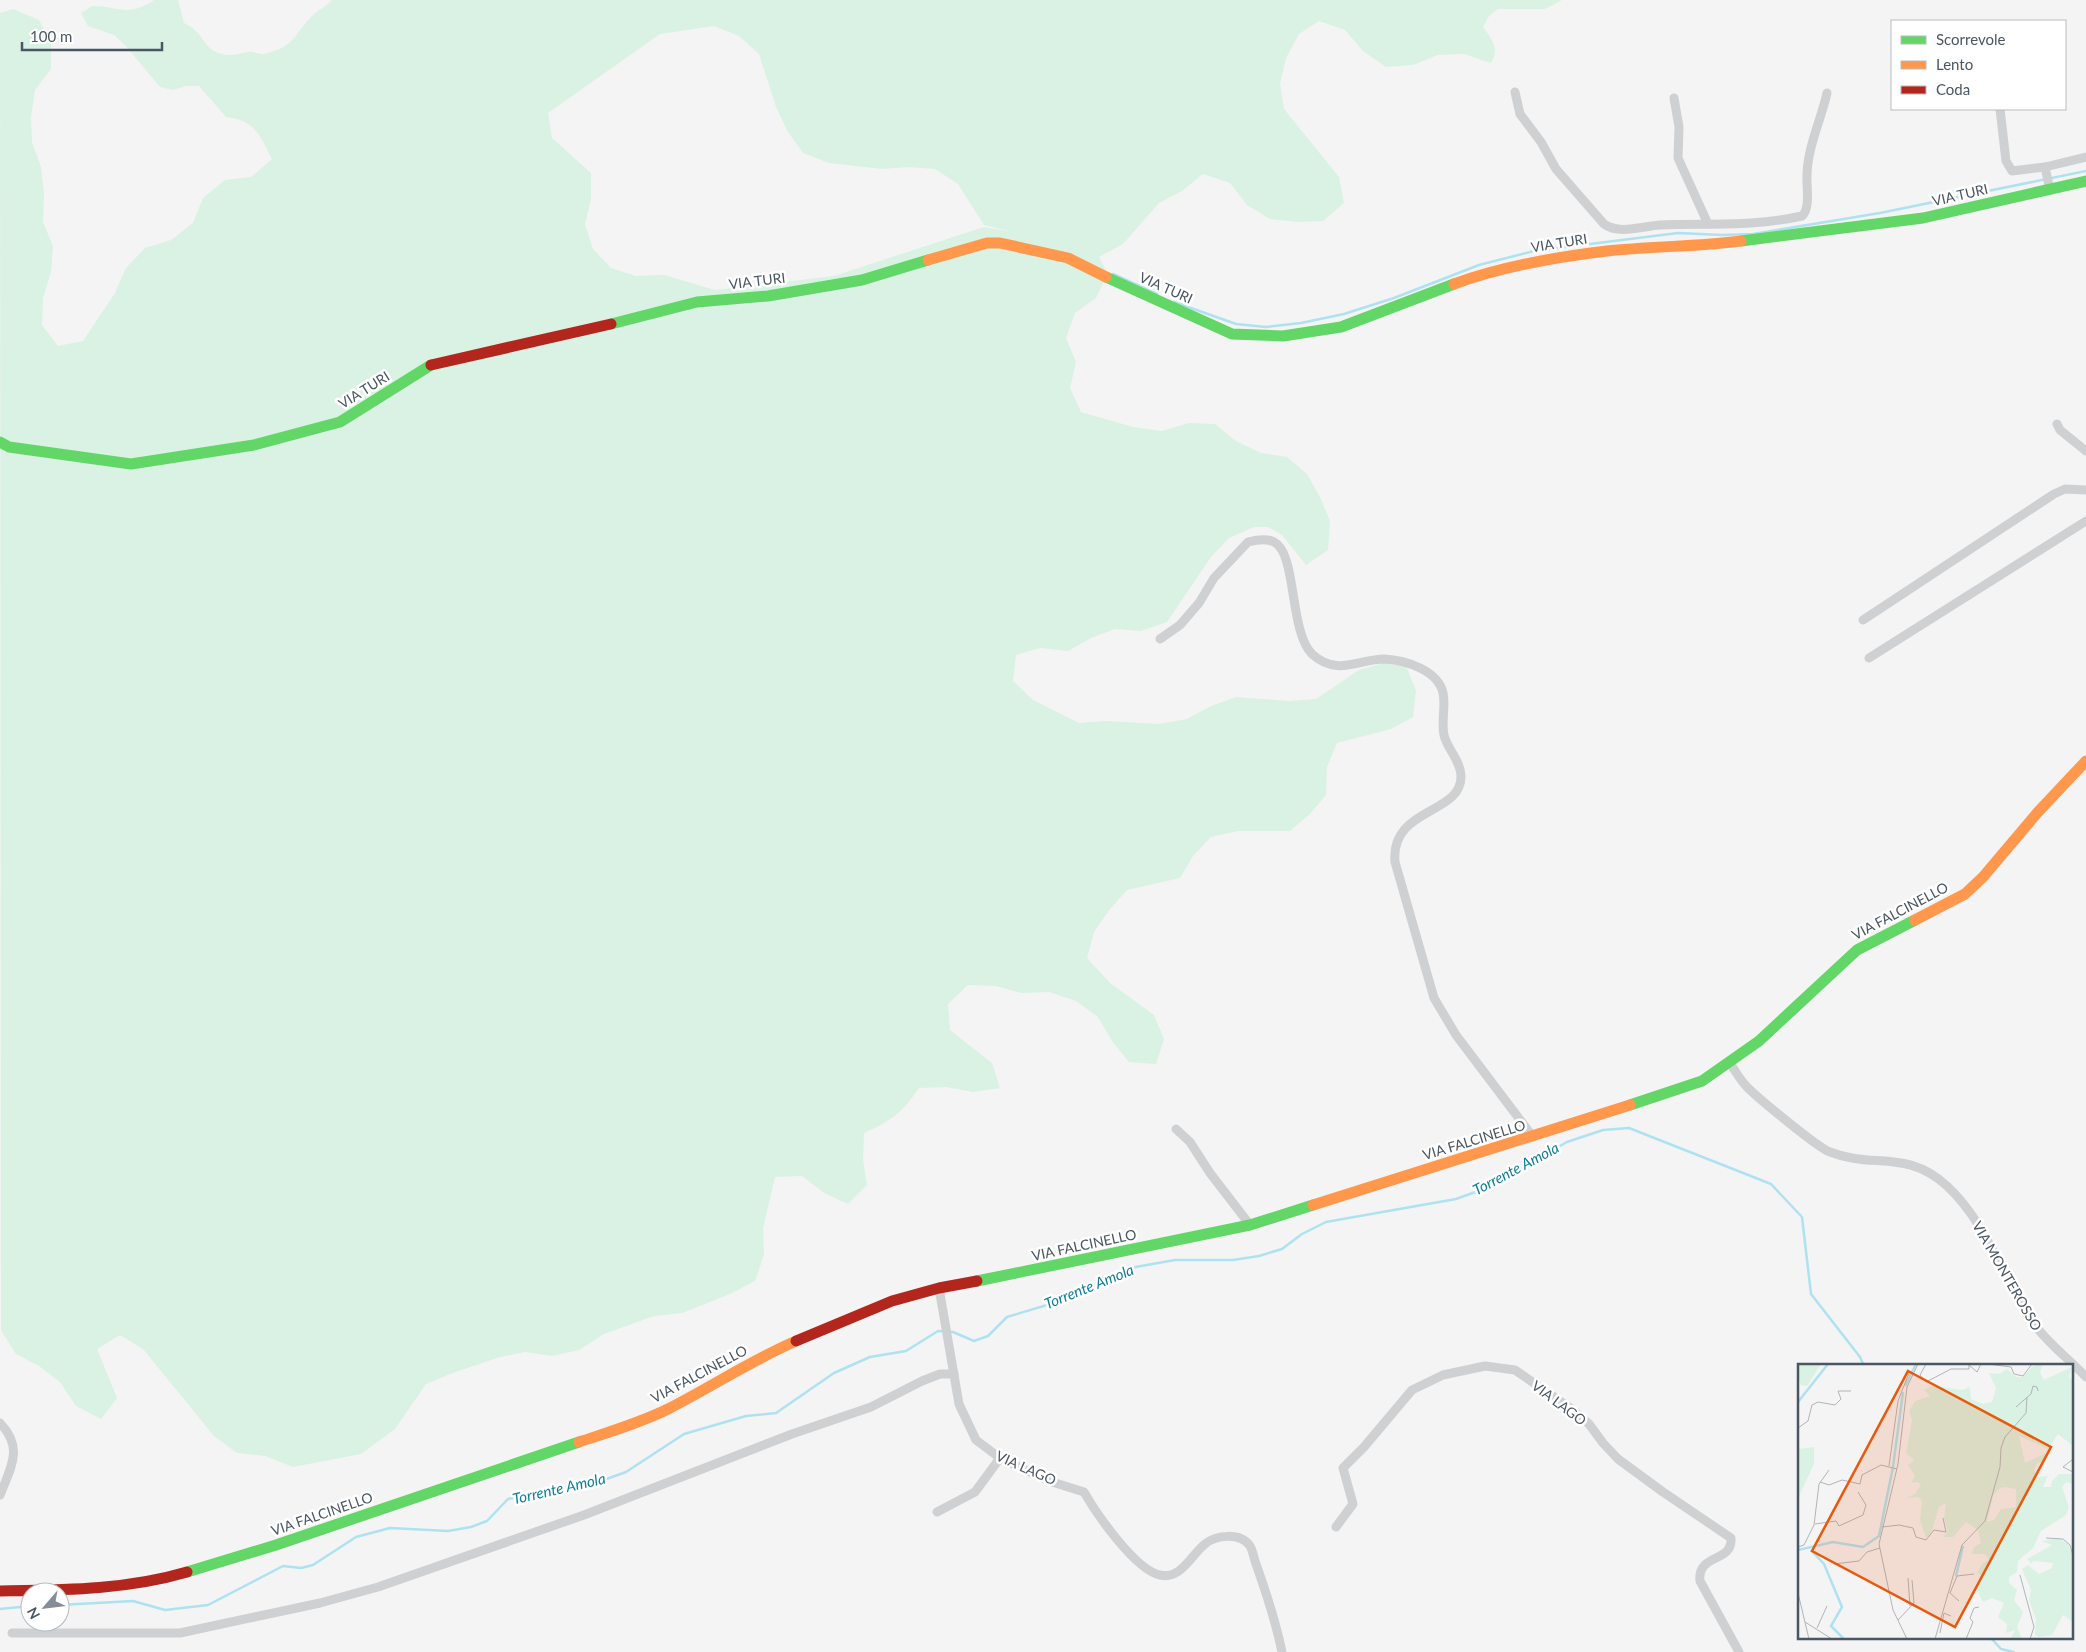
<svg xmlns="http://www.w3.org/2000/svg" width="2086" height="1652" viewBox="0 0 2086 1652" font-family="Lato,sans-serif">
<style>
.green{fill:#d9f2e3;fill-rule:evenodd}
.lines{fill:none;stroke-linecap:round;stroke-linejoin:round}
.stream{stroke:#aee2f0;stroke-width:2.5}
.street{stroke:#ced0d2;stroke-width:9}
.fast{stroke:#63d668;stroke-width:11}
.slow{stroke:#ff974d;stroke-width:11}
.jam{stroke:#b3261e;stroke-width:11}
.labels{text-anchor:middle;stroke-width:5;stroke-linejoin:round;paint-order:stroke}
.street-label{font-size:14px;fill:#4a5661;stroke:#fff}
.water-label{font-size:15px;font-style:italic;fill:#0c7c9b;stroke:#fff}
.inset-river{fill:none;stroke:#aee2f0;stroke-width:2.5}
.inset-road{fill:none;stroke:#b0b5b9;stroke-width:1}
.view{fill:#e8590c;fill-opacity:0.15;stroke:#e8590c;stroke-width:2.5}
.inset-edge{fill:none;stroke:#4a5661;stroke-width:2.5}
</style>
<rect width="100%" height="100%" fill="#f4f4f4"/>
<path class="green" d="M154 0H178L184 23C202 31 203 45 214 51 225 57 235 55 247 52 253 51 259 55 265 54 298 45 293 34 314 14 320 9 327 6 332 0H1562L1545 9H1498L1489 16 1483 27C1492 40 1500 48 1491 63L1464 54 1438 55 1413 65 1386 67 1363 51 1345 30 1319 21 1299 34 1286 58 1280 84 1284 109 1339 177 1344 203 1323 221 1297 222 1270 219 1247 205 1230 183 1203 174 1182 191 1159 203 1123 244 1099 257 1108 274 1096 298 1075 313 1066 338 1076 362 1070 388 1081 412 1133 427 1162 431 1189 423 1215 424 1236 441 1261 453 1287 457 1307 474 1320 497 1330 521 1328 550 1306 565 1282 535 1268 527H1254L1229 538 1211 557 1167 622 1141 631 1115 629 1091 638 1068 651 1040 648 1016 655 1013 681 1033 700 1079 723 1105 721 1159 724 1187 719 1211 706 1236 697 1289 701 1316 699 1359 670 1384 663 1406 666 1416 691 1413 717 1391 729 1337 743 1327 767 1326 795 1310 814 1290 831H1238L1211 837 1193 856 1180 878 1127 890 1110 909 1094 932 1087 958 1110 983 1154 1015 1164 1039 1156 1064 1129 1062 1112 1041 1098 1017 1076 1001 1049 992 1021 993 996 986 968 985 948 1004 950 1030 992 1063 1000 1088 973 1092 946 1087 919 1088C902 1113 891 1121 864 1133L863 1160 867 1185 848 1204 824 1193 802 1176 775 1177 763 1228 764 1255 755 1281 730 1294 682 1313 654 1316 604 1334 579 1350 552 1356 525 1352 500 1357 450 1374 426 1384 395 1429 361 1454 293 1467 265 1456 237 1453 214 1436 143 1349 120 1335 97 1349 117 1398 101 1419 76 1406 60 1382 39 1366 16 1354 1 1330 0 13 13 9 39 20 51 43V69L35 90 31 117 32 142 41 167 44 194 43 222 53 246 51 272 43 298 42 325 58 346 83 341 115 293 126 268 145 248 171 240 193 223 203 198 225 180 251 177 272 159C260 136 255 120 226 117L199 86H186L173 90 160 87 125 45 114 35 88 26 81 13 92 6C119 6 128 18 154 0ZM714 26 739 36 759 54 776 107 788 132 803 153 829 163 882 169 908 167 935 169 958 184 984 225 1012 232 984 227 834 276 715 290 664 275 636 276 611 268 593 249 585 224 591 199V173L552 138 548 113 660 34Z"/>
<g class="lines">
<g class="stream">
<path d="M1113 274 1157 294"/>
<path d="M1174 302 1236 324 1266 327 1301 323 1344 314 1394 298 1479 265 1534 251 1678 233 1722 235 1753 234 1880 213 2086 171"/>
<path d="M60 1605 133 1601 165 1610 208 1605 283 1566 301 1568 313 1565 356 1537 390 1528 448 1531 471 1527 487 1521 508 1499 521 1496 557 1493 590 1485 626 1472 684 1434 746 1416 776 1413 834 1373 870 1357 906 1351 938 1331 953 1332 974 1341 988 1336 1007 1317 1067 1299 1130 1268 1175 1260H1233L1259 1256 1282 1249 1302 1234 1326 1222 1456 1199 1484 1189 1567 1142 1603 1130 1629 1128 1771 1184 1802 1217 1811 1294 1860 1357 1864 1366"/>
<path d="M0 1609 30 1606"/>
<path d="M1991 1638 2001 1649 2014 1652"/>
</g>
<g class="street">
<path d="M1515 92 1520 114 1541 142 1556 169 1604 224C1619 235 1643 226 1660 225 1710 223 1752 227 1802 216 1811 208 1806 185 1807 174 1808 146 1821 120 1827 93"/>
<path d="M1674 98 1679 127 1678 158 1708 224"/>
<path d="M2000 109 2006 161 2012 171 2045 167 2086 157"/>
<path d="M2045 167 2050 190"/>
<path d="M2057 424 2060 430 2086 451"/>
<path d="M1863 620 2054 494 2065 489 2086 490"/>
<path d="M1160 639 1180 625 1199 603 1214 578 1248 542C1256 540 1267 538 1274 542 1297 553 1289 631 1312 654 1337 677 1359 659 1384 659 1405 660 1438 670 1443 693 1446 706 1441 721 1444 735 1447 749 1461 761 1461 776 1462 815 1390 807 1395 862L1434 998 1456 1035 1533 1137"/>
<path d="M1869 658 2086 521"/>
<path d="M1729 1062C1735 1070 1740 1080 1747 1087 1758 1098 1818 1148 1830 1152 1873 1169 1907 1149 1947 1186 1987 1223 2002 1277 2031 1320 2046 1342 2068 1358 2086 1377"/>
<path d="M1176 1129 1190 1142 1210 1173 1250 1225"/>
<path d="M939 1288 959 1404 976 1440 1000 1458 1019 1467 1049 1481 1084 1492C1096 1513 1135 1570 1160 1575 1181 1580 1191 1555 1205 1544 1216 1535 1240 1532 1250 1546 1253 1551 1254 1559 1256 1564 1266 1592 1276 1623 1282 1652"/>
<path d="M0 1423C24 1448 11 1467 0 1495"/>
<path d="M937 1512 975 1492 1000 1458"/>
<path d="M1336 1527 1353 1504 1343 1468 1364 1447 1412 1390 1443 1375 1485 1366 1515 1370 1573 1410 1589 1424 1603 1443 1618 1459 1663 1492 1731 1538C1733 1563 1697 1553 1700 1581L1739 1652"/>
<path d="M12 1633H180L320 1603 378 1587 584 1515 792 1434 871 1407 922 1381 940 1374H954"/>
</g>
<g class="fast">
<path d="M1741 241 1923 218 2086 181"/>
<path d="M1106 277 1232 334 1283 336 1341 327 1454 284"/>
<path d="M611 324 697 302 768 296 862 280 928 260"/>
<path d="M0 442 9 447 131 464 254 445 340 422 431 365"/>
<path d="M1630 1105 1702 1081 1759 1041 1857 950 1915 920"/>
<path d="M977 1281 1250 1225 1313 1205"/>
<path d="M187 1572 276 1545 579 1442"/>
</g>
<g class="slow">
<path d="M928 260 987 243H1000L1068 258 1106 277"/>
<path d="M1454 284C1503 266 1556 257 1607 251 1651 246 1696 247 1741 241"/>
<path d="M1915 920 1965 894 1983 877 2038 812 2086 761"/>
<path d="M1313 1205 1630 1105"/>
<path d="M579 1442C609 1432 640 1423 668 1409 711 1387 752 1360 796 1341"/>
</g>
<g class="jam">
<path d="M431 365 611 324"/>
<path d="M796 1341 892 1301 939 1288 977 1281"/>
<path d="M0 1591C63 1590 126 1590 187 1572"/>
</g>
</g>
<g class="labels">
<g class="street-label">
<text transform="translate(1960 195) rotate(-13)" y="5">VIA TURI</text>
<text transform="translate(1559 243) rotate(-9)" y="5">VIA TURI</text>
<text transform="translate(757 281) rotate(-7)" y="5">VIA TURI</text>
<text transform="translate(1166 288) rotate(24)" y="5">VIA TURI</text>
<text transform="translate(364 390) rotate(-32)" y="5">VIA TURI</text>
<text transform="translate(1900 911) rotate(-28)" y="5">VIA FALCINELLO</text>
<text transform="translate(1474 1140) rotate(-17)" y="5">VIA FALCINELLO</text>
<text transform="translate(1084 1245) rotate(-12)" y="5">VIA FALCINELLO</text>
<text transform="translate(2007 1276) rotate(60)" y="5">VIA MONTEROSSO</text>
<text transform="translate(699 1374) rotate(-28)" y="5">VIA FALCINELLO</text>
<text transform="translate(1559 1403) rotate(37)" y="5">VIA LAGO</text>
<text transform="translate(1026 1468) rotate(24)" y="5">VIA LAGO</text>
<text transform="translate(322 1514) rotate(-19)" y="5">VIA FALCINELLO</text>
</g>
<g class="water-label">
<text transform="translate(1516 1169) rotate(-28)" y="5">Torrente Amola</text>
<text transform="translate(1089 1287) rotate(-22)" y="5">Torrente Amola</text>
<text transform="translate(559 1489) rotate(-13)" y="5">Torrente Amola</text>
</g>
</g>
<g transform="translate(1798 1364)">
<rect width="275" height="275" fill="#f4f4f4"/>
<path d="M0 0H23L9 22 3 21 0 14ZM237 0H245L242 9 246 16 274 3 271 13 275 16V82L260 70 250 85 221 72 227 99 248 89 246 98 239 99 236 106 239 113 250 112 245 123H253L254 117 261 110H275V120L268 118 264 123 271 143 268 151 243 167 235 184 220 197 219 208 211 213V219L219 226 216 236 225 248 219 263 224 275H213L217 266 208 269 209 260 200 253 206 239 194 234 185 238 178 224 184 212 179 209 184 200 191 196 187 190H174L176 183 183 179 180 166 168 158 155 173H145L150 167 146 155 148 139 141 143 133 170 128 174 122 156 124 137 120 133 108 134 117 130 123 121 120 118 113 119 117 112 110 101 116 96 108 89 114 56 111 47 117 37 132 32 126 26 135 22 164 26 172 23 173 35 185 40 194 38 198 24 191 9 201 10 209 5 218 13H225ZM207 123 218 125V143L203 145 196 156 189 158 195 132 202 124ZM16 83V100L0 134V85ZM261 174 270 180 275 193V258L265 251 254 271 241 273 237 271 238 256 231 236 233 226 224 205 230 201 241 210 254 204 255 199 235 197 233 200 229 195 254 181 243 177Z" fill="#d9f2e3" fill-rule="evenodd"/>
<path class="inset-river" d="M107 22 118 0M0 38 30 0M0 186 35 178 65 183 81 172 95 103 105 28M13 186 26 200 44 243 33 262 46 275M158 212 165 182"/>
<path class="inset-road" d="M128 0 122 11 128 18 153 5H171V1L179 8 183 0M190 0 213 3 216 10 225 12 234 0M218 43 233 30 235 22 239 23 240 27M0 64 10 57 14 41 20 38 37 41 43 35 40 27H53M275 95 265 103 275 108M91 102 100 37 111 9M22 118 31 121 44 116 62 120 64 111 83 101 99 105M17 160 38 157 41 162 65 151 68 141 60 128M84 163 101 161 115 164 118 173 128 176 136 166 148 168 145 154M248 174 265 175 272 181 275 192M0 183 6 181 16 161 21 120 31 106M36 200 61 197 69 188 82 184M222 211 236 263 232 275M110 214 112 242M0 229 11 275M161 237 152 229 159 212 176 210M100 256 116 239 114 216M7 258 34 275M19 264 29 242M142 269 146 249 153 252M109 275 95 246 81 180 100 100 109 23 120 0M137 275 164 181 187 157 202 103 203 84 207 73 228 49 229 33M168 275 175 258 172 254 176 244 181 243"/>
<path class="view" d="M110 7 253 83 157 263 14 187Z"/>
<rect width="275" height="275" class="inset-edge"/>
</g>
<rect x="1891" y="20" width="175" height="90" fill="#ffffff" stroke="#b7bbc0"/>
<rect x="1901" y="36" width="25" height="8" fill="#63d668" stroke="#b7bbc0"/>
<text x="1936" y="45" font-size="15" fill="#4a5661">Scorrevole</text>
<rect x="1901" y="61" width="25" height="8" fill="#ff974d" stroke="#b7bbc0"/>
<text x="1936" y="70" font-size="15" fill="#4a5661">Lento</text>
<rect x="1901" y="86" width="25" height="8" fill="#b3261e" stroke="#b7bbc0"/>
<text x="1936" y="95" font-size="15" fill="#4a5661">Coda</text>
<g transform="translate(45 1607) rotate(242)"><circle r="24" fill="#ffffff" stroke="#b7bbc0"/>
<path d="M0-4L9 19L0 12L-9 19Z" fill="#868d94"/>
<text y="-8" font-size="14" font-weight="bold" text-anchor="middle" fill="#4a5661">N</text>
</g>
<path d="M22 42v8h140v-8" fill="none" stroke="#4a5661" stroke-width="2.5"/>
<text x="30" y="42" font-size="15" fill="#4a5661" stroke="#ffffff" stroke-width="4" paint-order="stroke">100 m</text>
</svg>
